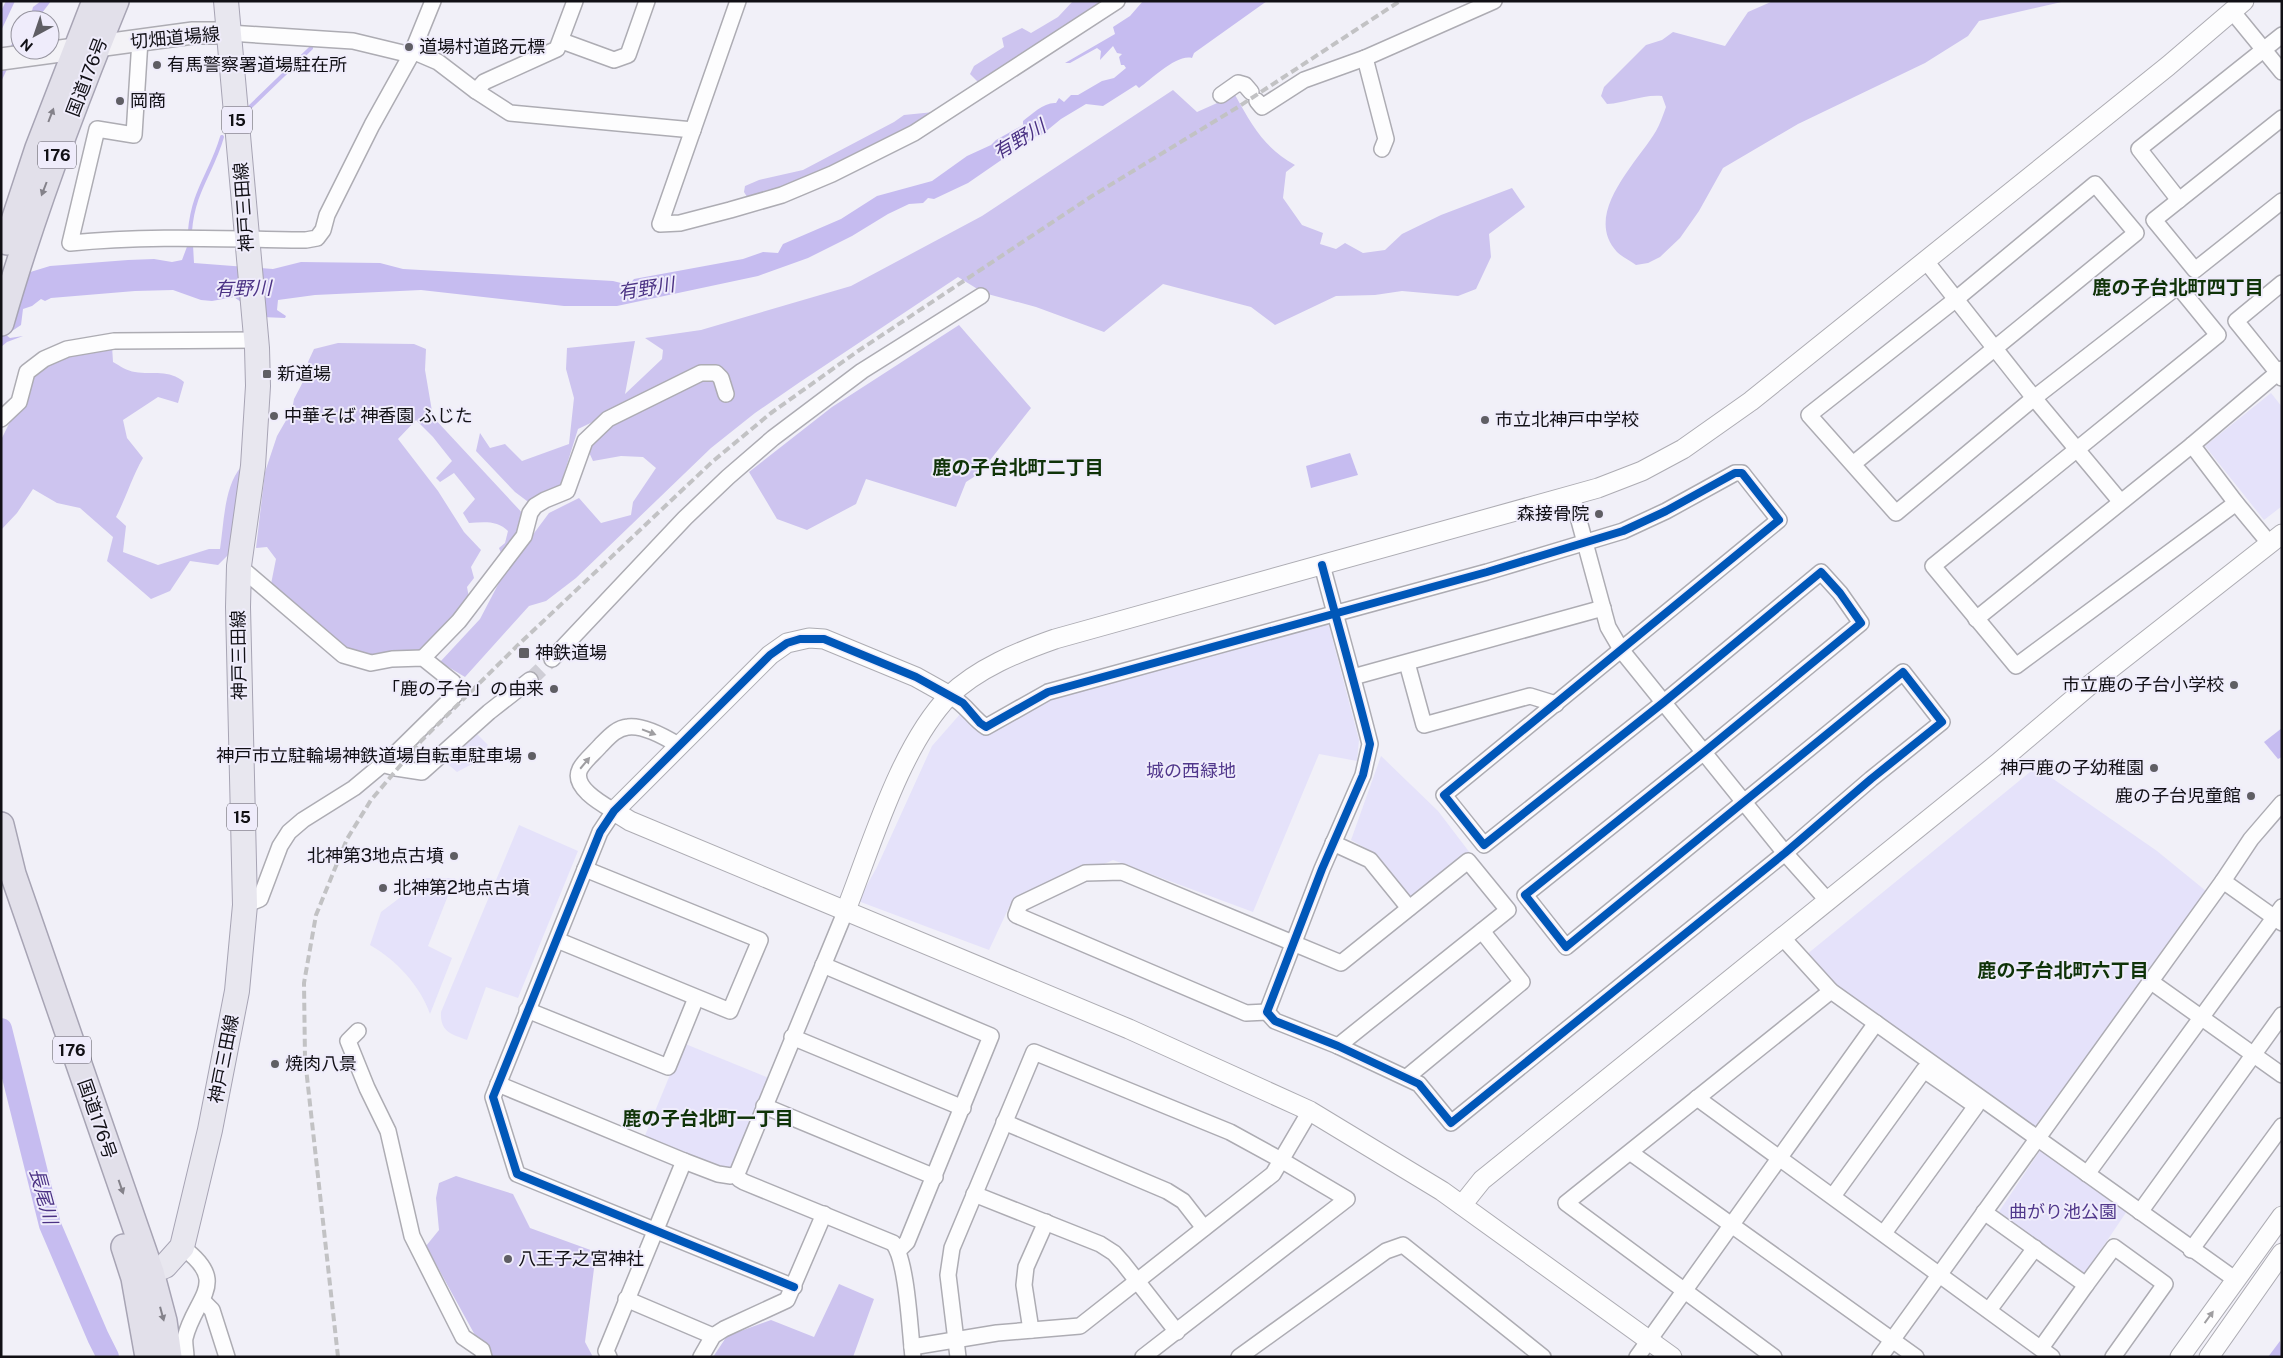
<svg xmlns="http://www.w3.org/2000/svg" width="2283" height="1358" viewBox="0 0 2283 1358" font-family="'Public Sans','Noto Sans JP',sans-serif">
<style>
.green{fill:#e5e2fa}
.forest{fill:#cdc4ef}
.water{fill:#c6bcf0}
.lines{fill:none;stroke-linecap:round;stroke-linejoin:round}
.stream{stroke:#c6bcf0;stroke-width:4}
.river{stroke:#c6bcf0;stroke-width:22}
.minor-tunnel{stroke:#cfced6;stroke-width:15;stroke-dasharray:15 8;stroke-linecap:butt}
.minor-casing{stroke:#adacb3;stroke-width:18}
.tertiary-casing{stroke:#adacb3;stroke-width:21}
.secondary-casing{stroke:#adacb3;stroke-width:24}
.primary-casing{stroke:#a7a4b4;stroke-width:26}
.trunk-casing{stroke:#a7a4b4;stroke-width:28}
.minor{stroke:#fdfdfe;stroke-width:15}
.tertiary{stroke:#fdfdfe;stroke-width:19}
.secondary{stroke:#f3f2f6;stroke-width:21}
.primary{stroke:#e8e7ef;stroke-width:24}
.trunk{stroke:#e2e0ea;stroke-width:25}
.rail{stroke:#c2c2c4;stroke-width:4;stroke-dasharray:8 4;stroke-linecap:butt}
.cycleway-casing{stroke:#efecfb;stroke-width:11}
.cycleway{stroke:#0057b8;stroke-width:8}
.oneway{fill:#84828a}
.oneway2{fill:#9f9ea1}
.poi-dot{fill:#5f5e64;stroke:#efecfb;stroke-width:2}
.labels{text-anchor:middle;stroke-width:4;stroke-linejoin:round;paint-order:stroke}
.shield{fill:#efecfb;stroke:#54525a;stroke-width:1}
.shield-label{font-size:16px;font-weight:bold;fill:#111015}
.street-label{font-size:18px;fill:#111015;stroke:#efecfb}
.poi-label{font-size:18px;fill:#111015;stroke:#efecfb;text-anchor:start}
.park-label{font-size:18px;fill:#51388c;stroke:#efecfb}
.water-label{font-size:19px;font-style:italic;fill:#4b3284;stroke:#efecfb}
.neighbourhood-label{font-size:19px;font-weight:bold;fill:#0f3308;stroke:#efecfb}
</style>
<rect width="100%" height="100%" fill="#f1f0f8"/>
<g class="green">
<path d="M2271 393 2282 407V506L2264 520 2205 446Z"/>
<path d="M1327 618 1359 740 1357 761 1319 754 1253 912 1113 860 1010 905 989 950 858 901 877 867 932 746 961 713 988 735 1050 695Z"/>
<path d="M474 731 488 745 474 763 457 772 443 760Z"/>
<path d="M1381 756 1438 811 1470 853 1412 900 1376 854 1351 840Z"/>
<path d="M2036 767 2157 851 2206 891 2038 1128 1840 988 1806 955Z"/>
<path d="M519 825 578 851 518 998 486 987 467 1040C451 1034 440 1032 441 1012Z"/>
<path d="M426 878H455L428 946 452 958 430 1014C420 985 396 960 370 945L381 912Z"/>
<path d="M683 1043 769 1078 730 1174 644 1138Z"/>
<path d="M2041 1149 2129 1208 2084 1275 1996 1216Z"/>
</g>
<g class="forest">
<path d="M1073 1H1106L986 81 978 82 970 74 974 66 1004 47 1002 38 1022 28 1031 33 1058 17Z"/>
<path d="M1773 1H2066L1979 21 1968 36 1925 63 1798 124 1723 168 1699 211 1680 238 1660 257 1648 263 1636 265C1631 261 1622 257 1617 252 1582 214 1637 163 1656 131 1660 124 1663 115 1666 107L1662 96C1643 94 1626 103 1607 104L1601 96 1604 87 1646 45 1662 40 1673 32 1725 46 1748 12Z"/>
<path d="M1173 90 1197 112 1235 95C1252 125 1264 148 1295 165L1286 172 1283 198 1302 225 1323 233 1320 244 1336 249 1345 243 1363 253 1385 250 1402 234 1441 215 1512 188 1525 207 1489 234 1491 257 1476 289 1458 296 1402 291 1375 295 1336 296 1275 325 1251 307 1163 284 1104 332 1036 307 984 293 958 277 800 382 755 413 711 448 576 578 546 601 529 606 465 677 440 662 480 619 503 575 549 513 579 498 601 523 631 515 633 502 656 468 643 457 621 456 593 461 588 450 602 430 601 418 578 429 559 490 531 504 515 492 476 451 480 433 490 448 505 444 522 461 569 444 574 398 566 369 567 348 635 341 625 394 662 359 663 350 645 338 701 330 851 286 982 216Z"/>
<path d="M934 112 903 132 798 184 749 200 744 192 745 186 759 180 803 170 894 122 904 115Z"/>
<path d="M959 325 1031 408 980 473 966 482 956 507 866 479 856 504 807 530 777 519 749 472 832 407Z"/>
<path d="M338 343 414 344 426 349 425 370 433 417 526 517 519 537 501 553 499 548 505 543 508 531C498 520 483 522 469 523L463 513 475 499 454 473 440 482 436 478 452 461 433 437 416 420 398 439 438 491 464 532 481 550 471 567 474 578 467 587 470 603 425 647 411 654 372 660 346 651 270 589 276 559 267 547 256 548 265 472 277 436 292 410 294 399 306 376 308 362 314 349Z"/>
<path d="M112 346 113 362C120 366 127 371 135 372 153 375 169 369 184 382L178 403 158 397 123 420 127 438 143 458C132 477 126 498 116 517L126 526 123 552 158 565 209 549H220C224 523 224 487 241 467L230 553 218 565 190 561 170 591 151 599 107 561 113 537 80 508 57 503 33 489 17 513 1 530V440L32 377 45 365 72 354Z"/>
<path d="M456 1176 513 1194 530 1228 596 1252 585 1342 593 1357H487L426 1246 439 1230 436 1198 439 1183Z"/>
<path d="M839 1284 874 1299 853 1357H713L727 1336 771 1320 814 1337Z"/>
</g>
<g class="water">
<path d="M6 1H15L1 31V11Z"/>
<path d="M41 1H51C44 10 39 20 27 20L31 15 33 7Z"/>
<path d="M1143 1H1267L1194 53 1192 58C1176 54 1151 80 1139 88L1136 85 1103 106 1086 104 1061 119 1039 137 1036 136 968 183 934 199 928 198 923 203 909 204 888 214 852 236 808 258 758 276 617 306H564L421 290 315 295 278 300 277 310 286 316 285 318 262 317 234 297 212 301 201 300 173 290 135 291 51 298 45 301 41 299 32 306 23 309 21 325 6 335 10 338 23 336 7 342 1 347V281L50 266 128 260 154 259 172 262 182 260 188 244 193 245 194 263 273 269 301 262 380 263 403 269 613 281 629 285 634 279 743 259 763 252 778 253 783 244 841 219 877 196 932 181 967 156 991 145 996 140 1023 125V121C1032 114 1044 102 1056 103L1059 98 1064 102 1071 95H1078L1102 81 1114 78 1126 68 1124 65H1121L1119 57 1122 54 1117 53 1113 46 1100 60 1101 51 1097 48 1070 63H1065L1115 34 1113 27 1130 16Z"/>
<path d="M20 30V41L1 82V63Z"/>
<path d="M1350 453 1358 475 1311 488 1306 466Z"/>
<path d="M2282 728V757L2278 759 2264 742Z"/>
<path d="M2280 1341 2282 1357H2268Z"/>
</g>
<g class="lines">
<g class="stream">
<path d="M250 107 311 48"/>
<path d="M190 231C193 191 212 172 222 137"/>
</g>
<path class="river" d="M1 1029 50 1225 98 1337 108 1357"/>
<path class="minor-tunnel" d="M530 680 552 659"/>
<g class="minor-casing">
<g id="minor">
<path d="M738 1 660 224 680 223 730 210 782 195 832 174 914 133 1117 1"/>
<path d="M2232 11 2282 72"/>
<path d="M229 33 353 41 411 55 417 53 438 62 476 91 510 113 693 130"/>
<path d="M140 40 134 135 97 129 70 243C149 235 227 239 306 240L317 238 323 230 327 215 372 125 411 55 433 1"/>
<path d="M562 41 614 60 628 55 647 1"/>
<path d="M476 91 484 82 557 49 575 1"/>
<path d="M1221 95 1238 83 1245 85 1251 92"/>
<path d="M1257 101 1262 107 1304 80 1365 58"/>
<path d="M2282 118 2154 220 2195 270 2282 201"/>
<path d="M1382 149 1386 139 1365 58 1494 1"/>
<path d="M2179 200 2139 149 2282 35"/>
<path d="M1925 260 2034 398 2120 501"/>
<path d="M2282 283 2236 321 2282 378"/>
<path d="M1 419 19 402 27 372 44 359 67 349 114 341 256 340"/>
<path d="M2192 445 2236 503 2270 544"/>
<path d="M1853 464 2136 233 2095 184 1955 300 1809 415 1896 513 2034 398 2178 286 2218 335 1933 566 2016 666 2236 503"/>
<path d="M1572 495 1608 627 1622 651 1785 853 1827 900"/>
<path d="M239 566 343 655 371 663 392 659 423 658 453 682 458 692 396 753 354 788 303 820 289 832 280 846 260 899 245 905"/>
<path d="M1976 619 2192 445 2282 369"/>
<path d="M423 658 459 621 524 536 530 513 535 506 545 500 567 491 585 441 608 419 701 373H716L721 378 726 394"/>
<path d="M552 659 685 518 728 477 773 438 862 371 981 296"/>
<path d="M1407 663 1424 725 1530 696 1556 704"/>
<path d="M1353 677 1603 608"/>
<path d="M950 696C967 705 972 718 986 727L1048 692 1487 572 1623 531 1666 511 1735 473H1742L1779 520 1444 795 1484 845 1664 702 1821 572 1840 593 1861 623 1704 752 1525 895 1566 947 1903 672 1942 722 1871 779 1785 853 1451 1123 1419 1084 1338 1046 1275 1021 1267 1012 1322 869 1363 775 1370 744C1355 684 1338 625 1322 565"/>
<path d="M678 745C665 737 644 725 628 727 616 728 608 738 600 746 594 753 584 761 580 769 571 787 602 804 614 811L600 832 493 1097 517 1174 794 1287"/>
<path d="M382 764 396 768 422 772 489 712 530 680"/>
<path d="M1333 843 1370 860 1409 908"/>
<path d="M2223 881 2282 923"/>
<path d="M846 910 737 1174 739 1179 744 1182 893 1243C907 1259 910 1333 913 1357"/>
<path d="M1782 937 1831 991 2236 1280"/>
<path d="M557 940 730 1011 760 940 585 869"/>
<path d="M823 965 991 1036 907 1242 899 1250"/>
<path d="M2150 981 2282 1075"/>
<path d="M527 1010 668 1067 696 998"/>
<path d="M1267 1012 1246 1013 1016 915 1020 904 1085 873 1122 872 1341 963 1468 861 1508 910 1338 1046"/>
<path d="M358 1031 348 1041 367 1088 388 1131 412 1236 463 1337 482 1350 484 1357"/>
<path d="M792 1037 963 1108"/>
<path d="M1407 1077 1522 982 1482 931"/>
<path d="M498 1084 684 1161 718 1174 731 1176 737 1174"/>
<path d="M1697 1098 2052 1357"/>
<path d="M764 1106 935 1177"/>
<path d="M1004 1122 1167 1191 1183 1201 1204 1228"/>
<path d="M1631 1153 1916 1357"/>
<path d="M2087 1174 2282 907"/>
<path d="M974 1194 1100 1244 1114 1253 1123 1263 1177 1332"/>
<path d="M1833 1196 1924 1070 1976 1106 1884 1233"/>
<path d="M1984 1212 2086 1285 2114 1247 2165 1284 2113 1357"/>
<path d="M2140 1212 2282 1015"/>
<path d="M182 1247C231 1283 195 1297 185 1338 184 1343 186 1351 186 1357"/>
<path d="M2191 1250 2282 1126"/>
<path d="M626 1299 713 1336"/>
<path d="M203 1301 212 1310 227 1357"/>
<path d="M1989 1310 2035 1248"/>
<path d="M1031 1330 1024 1285 1026 1267 1046 1222"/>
<path d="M912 1347 997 1333 1080 1326 1273 1174 1310 1111"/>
<path d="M2041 1348 2086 1285"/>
<path d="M609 1357 606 1351 684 1161"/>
<path d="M701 1357 713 1336 724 1329 787 1300 824 1214"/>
<path d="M958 1357 948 1275 952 1248 1034 1052 1230 1132 1281 1160 1347 1199 1143 1357"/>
<path d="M1239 1357 1386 1251 1403 1245 1543 1357"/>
<path d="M1637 1357 1876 1023"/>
<path d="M1774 1357 1566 1203 1831 991"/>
<path d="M1880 1357 2223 881 2251 839 2282 803"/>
</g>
</g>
<g class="tertiary-casing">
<g id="tertiary">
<path d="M950 696 916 677 824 639 809 638 787 643 770 655 614 811 630 821 1129 1029 1310 1111 1442 1191 1672 1357"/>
<path d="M846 910C872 844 900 747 949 696 978 668 1018 652 1055 639L1598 488 1642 471 1683 449 1751 401 2168 66 2244 1"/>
<path d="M1462 1205 1482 1180 1997 764 2091 684 2282 534"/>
<path d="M2180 1357 2282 1216"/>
<path d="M2209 1357 2282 1253"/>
</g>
</g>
<g class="secondary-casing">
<path id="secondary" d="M1 59 193 33H229"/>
</g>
<g class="primary-casing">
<path id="primary" d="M134 1278 165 1266 182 1247 210 1130 237 991 245 905 238 607 239 566 253 466 258 386 257 348 226 1"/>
</g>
<g class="trunk-casing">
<g id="trunk">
<path d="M7 242 38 148 95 1"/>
<path d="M1 323C32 214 73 106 116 1"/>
<path d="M1 825 13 874 151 1272 164 1321 169 1357"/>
<path d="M124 1247 134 1278 148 1357"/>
</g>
</g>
<use href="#minor" class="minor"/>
<use href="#tertiary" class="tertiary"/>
<use href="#secondary" class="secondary"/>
<use href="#primary" class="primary"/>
<use href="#trunk" class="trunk"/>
<path class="rail" d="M338 1357 305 1059 304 983 316 915 347 839 371 800 421 741 517 646 712 462 771 413 858 351 1092 196 1238 107 1400 1"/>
<g class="cycleway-casing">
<path id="cycleway" d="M794 1287 517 1174 493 1097 600 832 614 811 770 655 787 643 800 639H824L916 677 963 703 980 723 986 727 1048 692 1487 572 1623 531 1666 511 1735 473H1742L1779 520 1444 795 1484 845 1664 702 1821 572 1840 593 1861 623 1704 752 1525 895 1566 947 1903 672 1942 722 1871 779 1785 853 1451 1123 1419 1084 1338 1046 1275 1021 1267 1012 1322 869 1363 775 1370 744C1355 684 1338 625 1322 565"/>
</g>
<use href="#cycleway" class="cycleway"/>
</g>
<defs><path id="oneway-solid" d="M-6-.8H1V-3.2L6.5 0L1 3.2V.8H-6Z" transform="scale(1.25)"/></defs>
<g class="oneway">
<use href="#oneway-solid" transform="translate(51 115) rotate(-69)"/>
<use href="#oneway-solid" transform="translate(44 189) rotate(111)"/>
<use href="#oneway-solid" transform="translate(121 1187) rotate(71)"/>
<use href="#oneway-solid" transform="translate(162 1314) rotate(75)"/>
</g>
<g class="oneway2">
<use href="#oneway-solid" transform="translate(649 732) rotate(21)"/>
<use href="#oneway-solid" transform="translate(585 763) rotate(-50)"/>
<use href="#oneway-solid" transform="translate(2209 1317) rotate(-54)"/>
</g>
<g class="poi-dot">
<circle cx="409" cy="47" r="5"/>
<circle cx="157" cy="65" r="5"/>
<circle cx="120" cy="101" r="5"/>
<rect x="262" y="369" width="10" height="10" rx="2.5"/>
<circle cx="274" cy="416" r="5"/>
<circle cx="1485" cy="420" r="5"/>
<circle cx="1599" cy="514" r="5"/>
<rect x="518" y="647" width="12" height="12" rx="2.5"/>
<circle cx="2234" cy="685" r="5"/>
<circle cx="554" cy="689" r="5"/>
<circle cx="532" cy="756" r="5"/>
<circle cx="2154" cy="768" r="5"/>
<circle cx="2251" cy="796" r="5"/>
<circle cx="454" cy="856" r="5"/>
<circle cx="383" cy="888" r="5"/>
<circle cx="275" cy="1064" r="5"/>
<circle cx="508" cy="1259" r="5"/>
</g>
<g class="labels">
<g class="shield">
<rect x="222" y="106.5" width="30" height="27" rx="4"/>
<rect x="38" y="141.5" width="38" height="27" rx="4"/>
<rect x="227" y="803.5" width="30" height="27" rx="4"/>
<rect x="53" y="1036.5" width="38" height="27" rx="4"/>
</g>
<g class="shield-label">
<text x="237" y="126">15</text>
<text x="57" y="161">176</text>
<text x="242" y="823">15</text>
<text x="72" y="1056">176</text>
</g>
<g class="street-label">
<text transform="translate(175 38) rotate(-5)" y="6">切畑道場線</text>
<text transform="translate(87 77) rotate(-69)" y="6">国道176号</text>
<text transform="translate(244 207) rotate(-94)" y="6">神戸三田線</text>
<text transform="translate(239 655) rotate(-91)" y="6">神戸三田線</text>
<text transform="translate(224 1059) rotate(-79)" y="6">神戸三田線</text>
<text transform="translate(97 1119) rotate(71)" y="6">国道176号</text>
</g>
<g class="poi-label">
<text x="419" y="53">道場村道路元標</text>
<text x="167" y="71">有馬警察署道場駐在所</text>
<text x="130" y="107">岡商</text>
<text x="277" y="380">新道場</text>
<text x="284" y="422">中華そば 神香園 ふじた</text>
<text x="1495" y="426">市立北神戸中学校</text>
<text x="1589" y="520" text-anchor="end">森接骨院</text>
<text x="535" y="659">神鉄道場</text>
<text x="2224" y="691" text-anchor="end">市立鹿の子台小学校</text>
<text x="544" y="695" text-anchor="end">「鹿の子台」の由来</text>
<text x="522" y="762" text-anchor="end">神戸市立駐輪場神鉄道場自転車駐車場</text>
<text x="2144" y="774" text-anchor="end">神戸鹿の子幼稚園</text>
<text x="2241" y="802" text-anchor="end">鹿の子台児童館</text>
<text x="444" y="862" text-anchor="end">北神第3地点古墳</text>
<text x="393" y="894">北神第2地点古墳</text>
<text x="285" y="1070">焼肉八景</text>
<text x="518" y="1265">八王子之宮神社</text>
</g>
<g class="park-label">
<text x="1191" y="777">城の西緑地</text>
<text x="2063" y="1218">曲がり池公園</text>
</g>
<g class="water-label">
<text transform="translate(1019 139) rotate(-31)" y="7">有野川</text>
<text transform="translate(243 288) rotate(-1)" y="7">有野川</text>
<text transform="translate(646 288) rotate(-9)" y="7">有野川</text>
<text transform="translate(44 1196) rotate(75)" y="7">長尾川</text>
</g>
<g class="neighbourhood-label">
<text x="2178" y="294">鹿の子台北町四丁目</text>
<text x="1018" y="474">鹿の子台北町二丁目</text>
<text x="2063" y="977">鹿の子台北町六丁目</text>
<text x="708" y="1125">鹿の子台北町一丁目</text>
</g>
</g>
<rect width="2283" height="1358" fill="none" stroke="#111015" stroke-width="5"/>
<g transform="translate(35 35) rotate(220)"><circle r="24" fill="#efecfb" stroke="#96949f"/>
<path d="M0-4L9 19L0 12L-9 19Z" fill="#5f5e64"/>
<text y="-8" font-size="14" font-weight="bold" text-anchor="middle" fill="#111015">N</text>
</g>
</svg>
